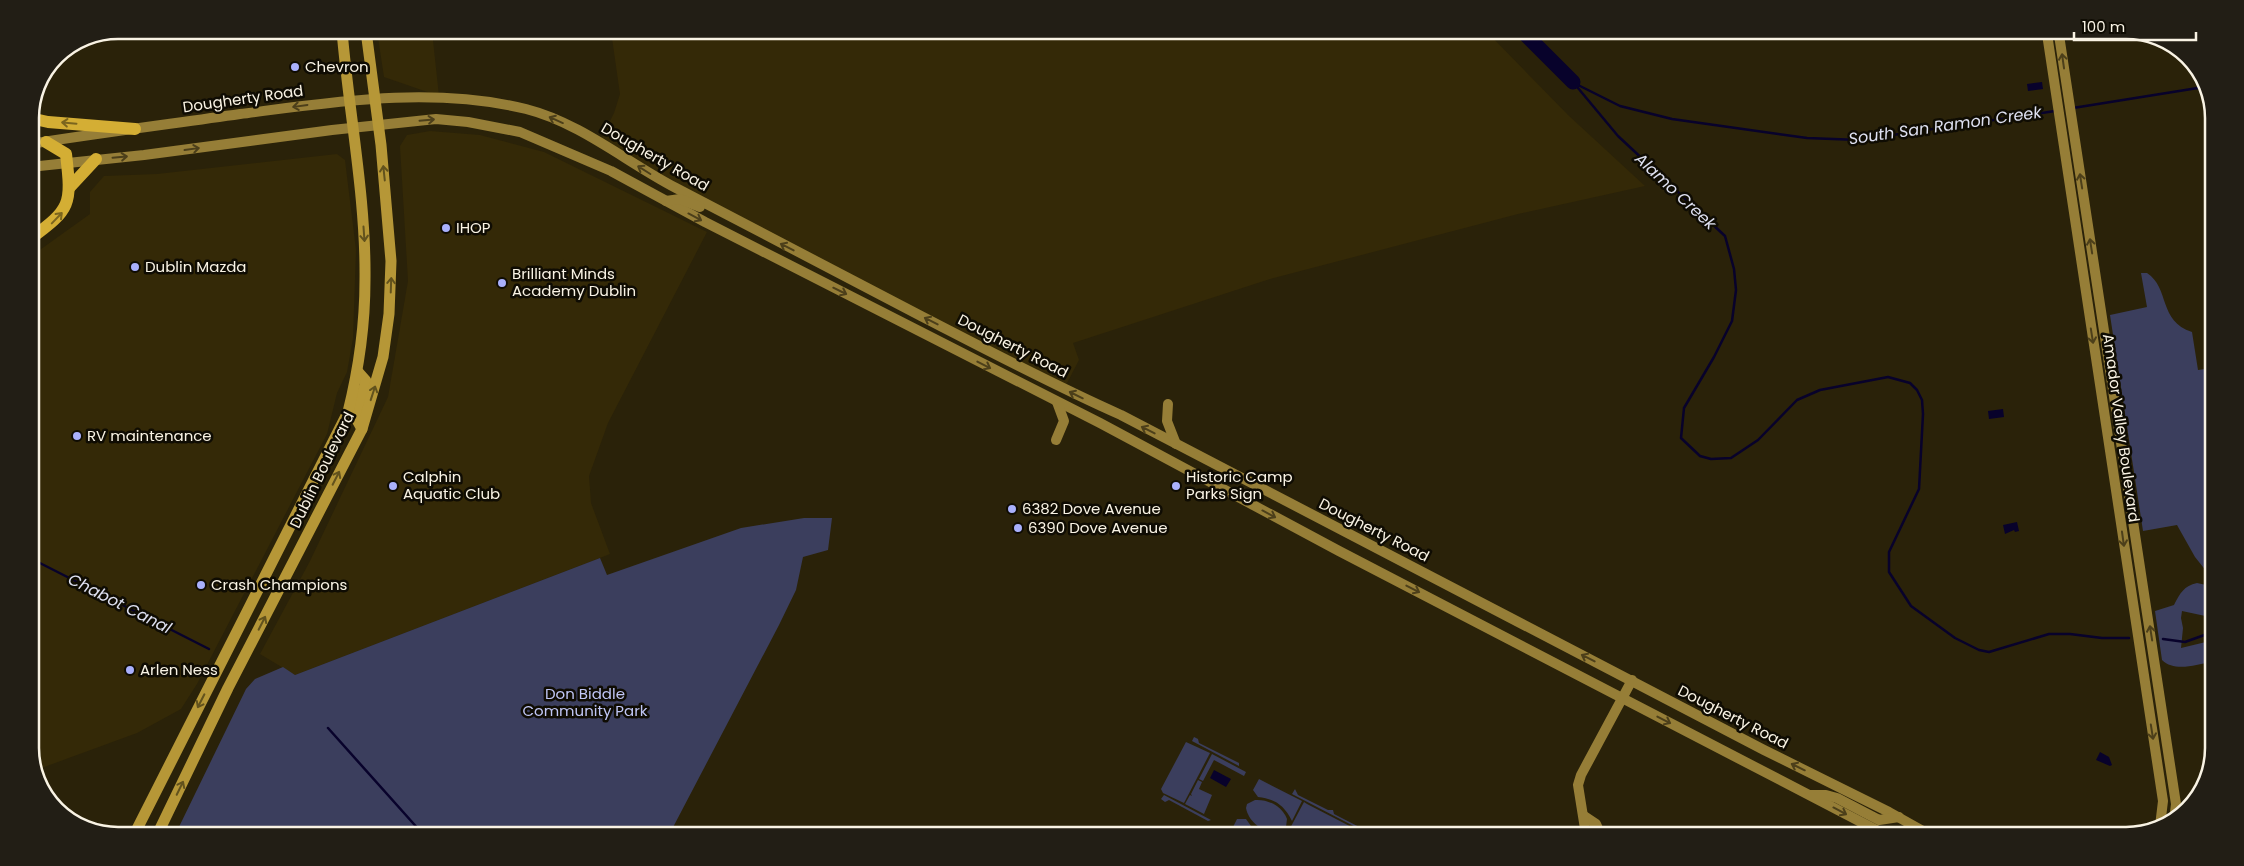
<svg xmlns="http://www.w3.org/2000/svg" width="2244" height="866" viewBox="0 0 2244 866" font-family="Poppins,sans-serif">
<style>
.built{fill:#342907}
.green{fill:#3b3e5d}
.water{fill:#08022b}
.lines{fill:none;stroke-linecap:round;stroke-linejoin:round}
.stream{stroke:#08022b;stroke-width:2.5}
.river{stroke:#08022b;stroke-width:15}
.secondary{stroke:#967e37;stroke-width:10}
.primary{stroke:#b69737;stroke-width:11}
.highway{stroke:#d4ae34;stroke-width:12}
.oneway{stroke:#4c3f1a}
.oneway2{stroke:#7b651e}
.oneway3{stroke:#62521d}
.poi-dot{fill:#a9b0fc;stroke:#0f0c03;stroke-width:2}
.labels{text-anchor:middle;stroke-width:5;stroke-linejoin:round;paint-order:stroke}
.poi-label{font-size:15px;fill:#f9f3e4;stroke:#0f0c03;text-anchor:start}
.street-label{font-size:15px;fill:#f9f3e4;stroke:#0f0c03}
.park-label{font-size:15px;fill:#c0c6f5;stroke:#0f0c03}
.water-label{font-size:16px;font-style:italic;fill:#dfe1f1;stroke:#0f0c03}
.rim{fill:none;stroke:#f9f3e4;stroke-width:2.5}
</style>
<rect width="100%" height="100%" fill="#2a2209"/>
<g class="built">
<path d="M377 31H432L439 96 384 77Z"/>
<path d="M611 31 1488 33 1568 115 1645 186 1518 214 1270 279 1073 343 1079 360 1064 389 599 143 614 113 620 94Z"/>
<path d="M430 131 480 135 544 152 707 232 608 423 589 476 591 503 610 554 295 675 260 654 310 561 388 397 408 281 400 146 407 135Z"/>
<path d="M337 154 345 160 356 250 353 338 347 372 337 393 327 434 197 684 181 709 137 733 36 770 30 754V257L90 214V192L104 176 157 174Z"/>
</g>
<g class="green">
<path d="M2141 273H2147C2170 288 2158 321 2192 332L2198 370 2212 368 2211 577 2195 557 2177 525 2143 531 2110 315 2147 307Z"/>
<path d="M804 518H832L828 550 803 557 796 590 779 625 670 833 177 831 246 689 255 679 283 667 295 675 600 558 607 575 741 528Z"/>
<path d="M2197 583 2211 586 2210 617 2182 611 2181 618 2183 628 2181 648 2210 641V662C2196 665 2174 672 2162 660L2155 611 2174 605C2180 593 2184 586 2197 583Z"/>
<path d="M1194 737 1198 739 1199 743 1239 763V766L1192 741Z"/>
<path d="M1186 742 1210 753 1184 803 1163 793 1161 789Z"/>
<path d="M1212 754 1246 772 1244 776 1214 760 1203 781 1199 779Z"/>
<path d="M1259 779 1302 801 1292 821C1284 805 1275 799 1258 797L1253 790Z"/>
<path d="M1198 780 1202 782 1199 789 1212 795 1204 814 1185 804 1190 795 1192 796 1191 794Z"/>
<path d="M1295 789 1298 795 1328 810H1333L1334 814 1367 831 1369 829 1373 831 1369 834 1292 794Z"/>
<path d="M1164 795 1211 820 1208 821 1169 800 1165 802 1161 799Z"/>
<path d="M1255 800C1268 799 1282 806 1287 819L1286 827C1271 839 1249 825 1246 808L1247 804Z"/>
<path d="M1304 802 1307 804 1365 834H1287Z"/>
<path d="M1237 819H1246L1251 826 1266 834H1242L1232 829Z"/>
</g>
<g class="water">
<path d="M2042 82 2043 89 2028 91 2027 84Z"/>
<path d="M2003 409 2004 417 1989 419 1988 411Z"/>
<path d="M2017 522 2019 531 2015 532 2014 530 2005 534 2003 525Z"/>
<path d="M2100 752 2109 757 2112 765 2110 766 2096 760Z"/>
<path d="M1214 770 1231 779 1226 787 1210 778Z"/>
</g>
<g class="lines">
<g class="stream">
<path d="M1573 82 1618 136 1725 236 1734 269 1736 290 1732 321 1714 357 1684 408 1681 438 1700 456 1711 459 1731 458 1758 440 1797 400 1820 390 1888 377 1910 383 1917 390 1922 400 1923 414 1919 489 1889 552V572L1911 606 1955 638 1979 650 1989 652 2049 634H2070L2102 638H2129"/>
<path d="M1574 83 1620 106 1672 119 1807 138 1859 140 2055 111"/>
<path d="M2073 108 2204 87"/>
<path d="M30 558 209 649"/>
<path d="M2163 639 2185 642 2210 633"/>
<path d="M328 728 421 832"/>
</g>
<path class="river" d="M1524 33 1573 82"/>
<g class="secondary">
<path d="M2047 34 2163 801 2160 826"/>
<path d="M2059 35 2176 804 2174 821"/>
<path d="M30 144C100 133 170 124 240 114 334 102 431 86 526 109 581 123 626 162 676 188 757 231 839 273 921 316 987 350 1053 385 1121 415L1764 750 1889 812 1932 836"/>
<path d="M30 167 144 155 332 130 436 119 468 122 520 132 611 171 705 222 1100 423 1339 551 1886 835"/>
<path d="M666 201 680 199 700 207"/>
<path d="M1168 404 1167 421 1176 444"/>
<path d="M1056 440 1064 421 1057 402"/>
<path d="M1810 795H1826L1837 798 1879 820 1899 817"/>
<path d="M1584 816 1596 824 1601 835"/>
<path d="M1586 835 1578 785 1581 775 1632 680"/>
</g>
<g class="primary">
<path d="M358 372 366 381 356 418 362 429"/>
<path d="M136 831 348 412C359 368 365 325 365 280 366 197 349 114 342 31"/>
<path d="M159 831 228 688 362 429 383 357 389 314 391 261 381 145 366 31"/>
</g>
<g class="highway">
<path d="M30 118 48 122 135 129"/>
<path d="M70 187 96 159"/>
<path d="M30 239C71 209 72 205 66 154L46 142"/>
</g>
</g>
<defs><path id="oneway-shaft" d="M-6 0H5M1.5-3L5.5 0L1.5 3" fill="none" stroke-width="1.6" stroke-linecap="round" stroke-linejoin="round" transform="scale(1.25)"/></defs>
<g class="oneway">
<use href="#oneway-shaft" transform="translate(2063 61) rotate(-98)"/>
<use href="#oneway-shaft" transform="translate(300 106) rotate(172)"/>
<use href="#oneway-shaft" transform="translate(427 120) rotate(-5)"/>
<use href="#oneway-shaft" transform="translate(556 120) rotate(-156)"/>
<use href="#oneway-shaft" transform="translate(192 149) rotate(-8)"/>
<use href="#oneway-shaft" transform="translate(120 157) rotate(-5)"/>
<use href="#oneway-shaft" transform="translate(644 170) rotate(-148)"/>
<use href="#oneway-shaft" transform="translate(2081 181) rotate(-99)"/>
<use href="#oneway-shaft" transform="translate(695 217) rotate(28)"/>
<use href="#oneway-shaft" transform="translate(2091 246) rotate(-99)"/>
<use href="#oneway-shaft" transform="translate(787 247) rotate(-153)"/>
<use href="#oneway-shaft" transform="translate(840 291) rotate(26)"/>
<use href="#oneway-shaft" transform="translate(931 321) rotate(-153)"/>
<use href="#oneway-shaft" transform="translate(2092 336) rotate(81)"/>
<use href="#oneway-shaft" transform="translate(984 365) rotate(27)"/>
<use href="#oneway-shaft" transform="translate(1076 395) rotate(-154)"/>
<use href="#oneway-shaft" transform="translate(1148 430) rotate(-153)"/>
<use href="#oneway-shaft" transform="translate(1269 514) rotate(28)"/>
<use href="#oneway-shaft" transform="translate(2123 539) rotate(82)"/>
<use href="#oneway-shaft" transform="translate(1413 589) rotate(27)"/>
<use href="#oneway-shaft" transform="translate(2151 633) rotate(-99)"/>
<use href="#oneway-shaft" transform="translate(1588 658) rotate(-153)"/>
<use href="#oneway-shaft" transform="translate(1664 720) rotate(27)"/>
<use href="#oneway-shaft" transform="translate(2152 732) rotate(81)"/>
<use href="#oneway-shaft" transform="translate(1798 767) rotate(-154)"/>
<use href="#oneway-shaft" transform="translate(1840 811) rotate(28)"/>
</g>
<g class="oneway2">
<use href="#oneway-shaft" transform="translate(69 123) rotate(-175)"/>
<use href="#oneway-shaft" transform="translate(57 218) rotate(-46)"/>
</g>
<g class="oneway3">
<use href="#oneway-shaft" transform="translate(384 173) rotate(-96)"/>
<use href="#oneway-shaft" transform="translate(364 234) rotate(86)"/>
<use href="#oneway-shaft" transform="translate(391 285) rotate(-88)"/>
<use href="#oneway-shaft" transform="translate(373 393) rotate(-72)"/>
<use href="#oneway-shaft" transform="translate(336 478) rotate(-63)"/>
<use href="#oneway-shaft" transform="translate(262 623) rotate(-63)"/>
<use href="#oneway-shaft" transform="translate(201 701) rotate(117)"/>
<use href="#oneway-shaft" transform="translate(180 788) rotate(-64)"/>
</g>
<g class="poi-dot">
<circle cx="295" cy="67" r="5"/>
<circle cx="446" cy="228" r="5"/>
<circle cx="135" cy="267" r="5"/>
<circle cx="502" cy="283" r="5"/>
<circle cx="77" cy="436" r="5"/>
<circle cx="393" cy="486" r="5"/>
<circle cx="1176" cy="486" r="5"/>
<circle cx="1012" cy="509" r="5"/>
<circle cx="1018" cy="528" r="5"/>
<circle cx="201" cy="585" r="5"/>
<circle cx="130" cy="670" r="5"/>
</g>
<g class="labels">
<g class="poi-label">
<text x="305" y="72">Chevron</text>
<text x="456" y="233">IHOP</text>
<text x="145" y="272">Dublin Mazda</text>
<text x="512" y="279">Brilliant Minds<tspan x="512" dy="17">Academy Dublin</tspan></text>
<text x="87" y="441">RV maintenance</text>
<text x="403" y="482">Calphin<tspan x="403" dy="17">Aquatic Club</tspan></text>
<text x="1186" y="482">Historic Camp<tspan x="1186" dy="17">Parks Sign</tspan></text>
<text x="1022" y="514">6382 Dove Avenue</text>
<text x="1028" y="533">6390 Dove Avenue</text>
<text x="211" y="590">Crash Champions</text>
<text x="140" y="675">Arlen Ness</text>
</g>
<g class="street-label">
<text transform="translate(243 99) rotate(-8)" y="5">Dougherty Road</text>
<text transform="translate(655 157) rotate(30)" y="5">Dougherty Road</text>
<text transform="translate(1013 346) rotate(27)" y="5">Dougherty Road</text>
<text transform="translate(2121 428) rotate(82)" y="5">Amador Valley Boulevard</text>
<text transform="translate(322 470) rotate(-64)" y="5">Dublin Boulevard</text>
<text transform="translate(1374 530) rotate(27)" y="5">Dougherty Road</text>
<text transform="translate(1733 717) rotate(27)" y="5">Dougherty Road</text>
</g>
<g class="park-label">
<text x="585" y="699">Don Biddle<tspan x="585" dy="17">Community Park</tspan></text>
</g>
<g class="water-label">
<text transform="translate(1945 125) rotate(-8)" y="6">South San Ramon Creek</text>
<text transform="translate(1676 191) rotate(43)" y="6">Alamo Creek</text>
<text transform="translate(120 603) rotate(27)" y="6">Chabot Canal</text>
</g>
</g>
<path d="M0 0H2244V866H0ZM118 39H2126A79 79 0 0 1 2205 118V748A79 79 0 0 1 2126 827H118A79 79 0 0 1 39 748V118A79 79 0 0 1 118 39Z" fill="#221e15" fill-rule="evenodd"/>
<path class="rim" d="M118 39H2126A79 79 0 0 1 2205 118V748A79 79 0 0 1 2126 827H118A79 79 0 0 1 39 748V118A79 79 0 0 1 118 39Z"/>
<path d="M2074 32v8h122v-8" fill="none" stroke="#f9f3e4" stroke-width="2.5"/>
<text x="2082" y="32" font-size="15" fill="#f9f3e4" stroke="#0f0c03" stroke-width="4" paint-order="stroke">100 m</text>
</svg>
